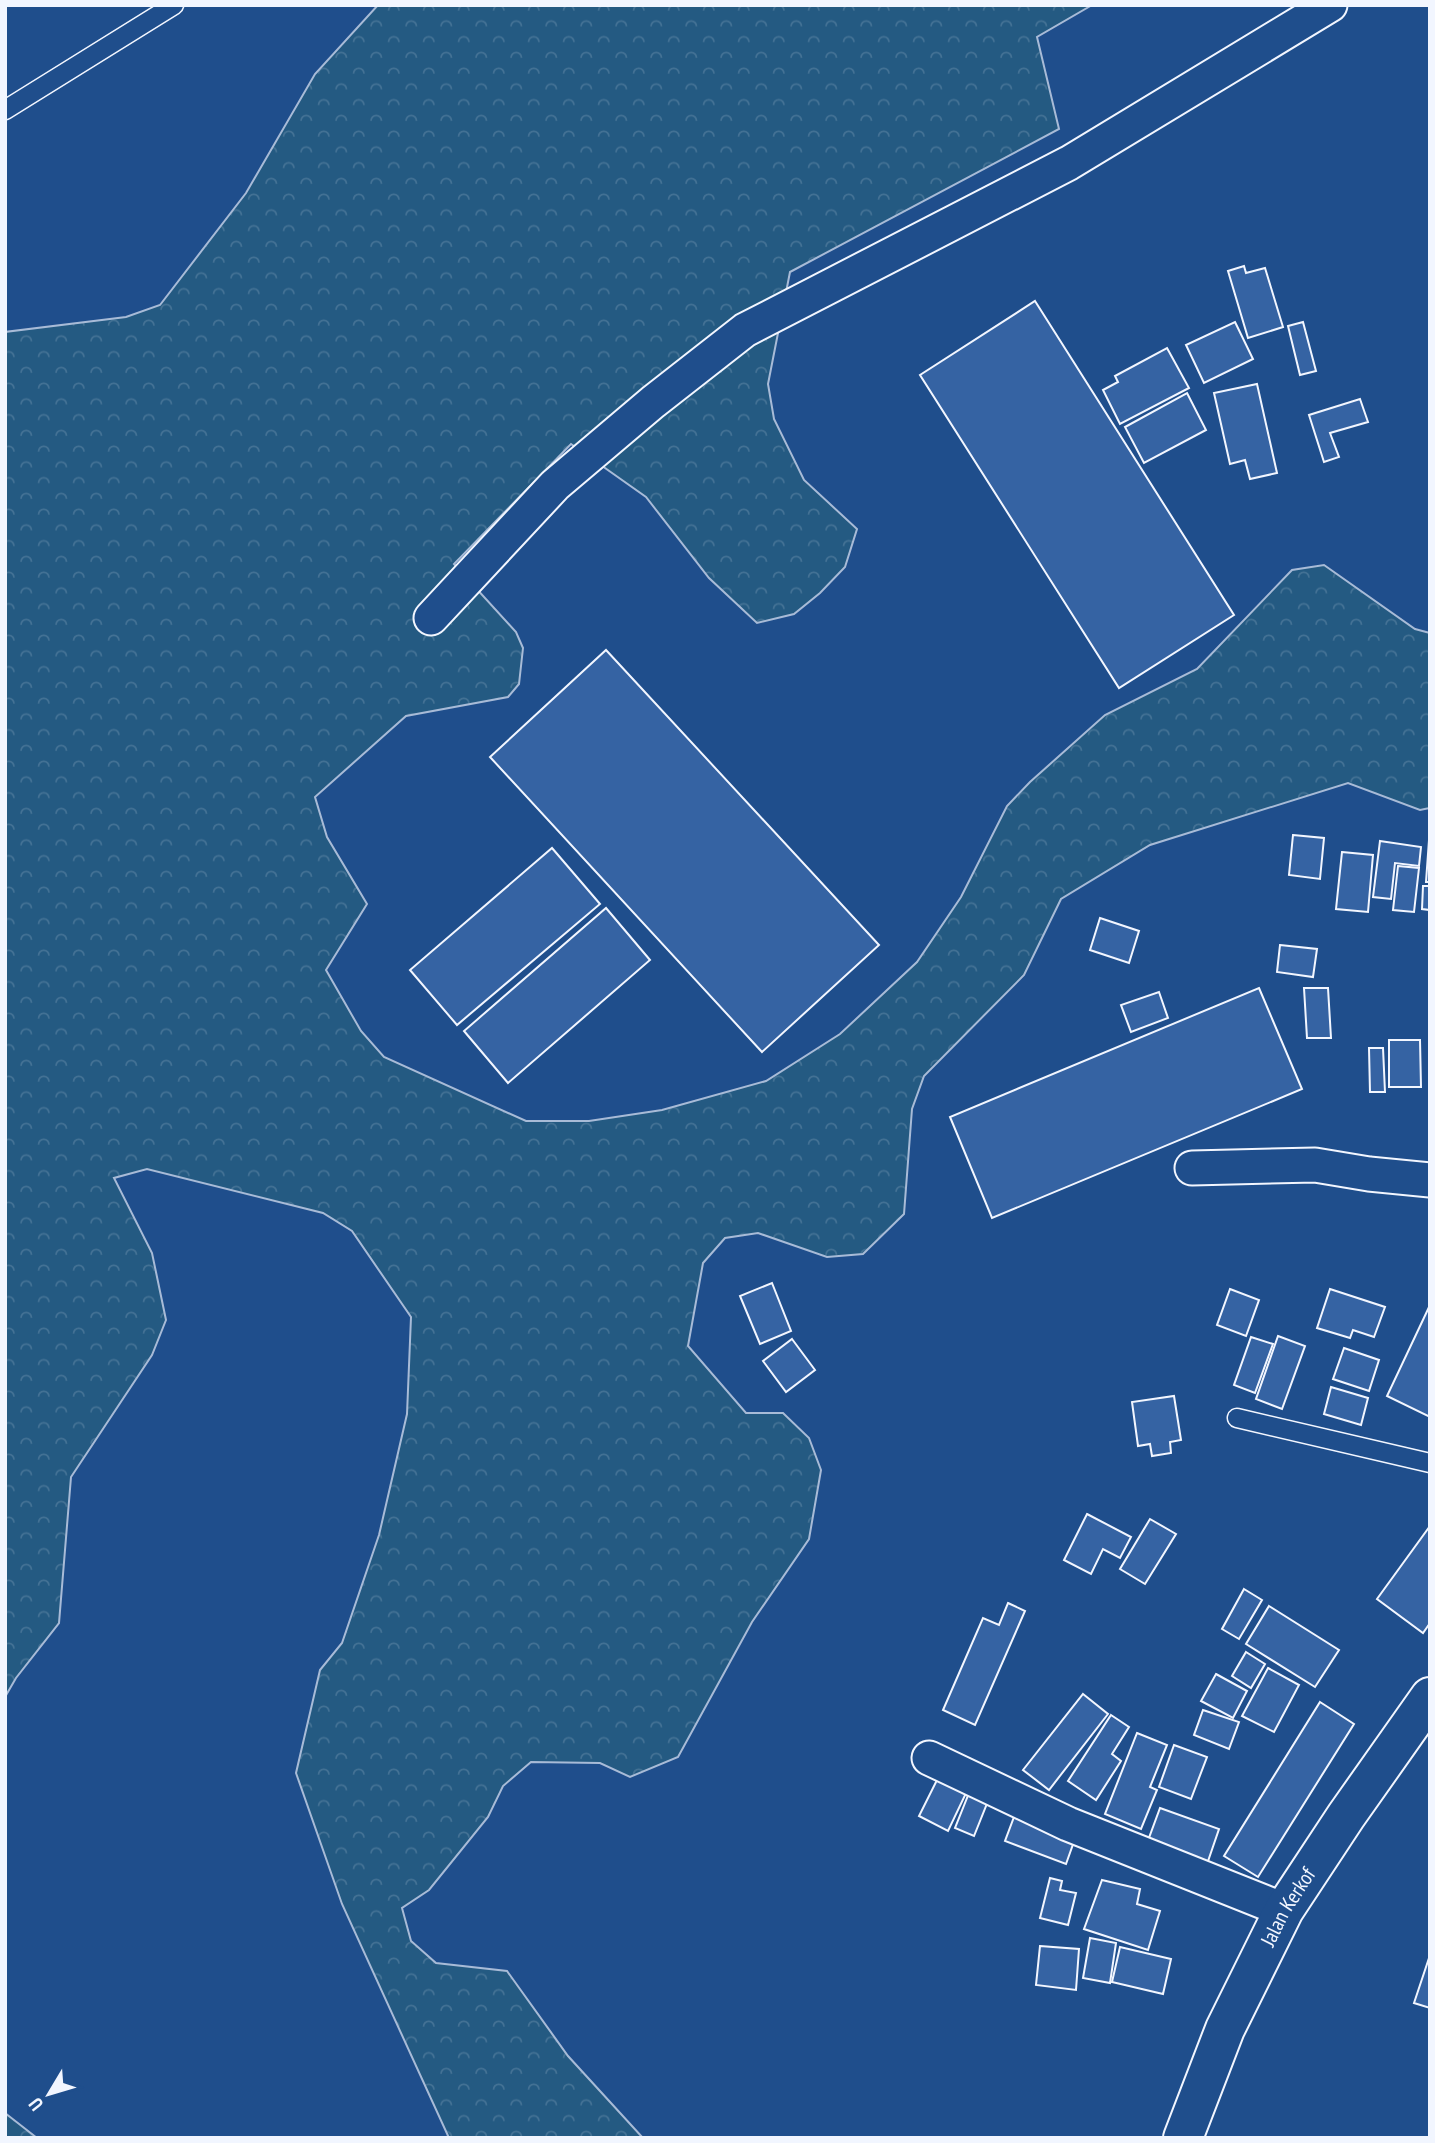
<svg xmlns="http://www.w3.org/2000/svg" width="1435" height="2143" viewBox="0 0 1435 2143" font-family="'PT Sans Narrow',sans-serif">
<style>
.forest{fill:url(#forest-crowns);stroke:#a8bbd7;stroke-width:2}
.building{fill:#3563a3;stroke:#f2f6ff;stroke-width:2}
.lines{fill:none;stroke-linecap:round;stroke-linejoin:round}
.service-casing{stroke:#f2f6ff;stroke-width:21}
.minor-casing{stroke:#f2f6ff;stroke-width:37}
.primary-casing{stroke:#f2f6ff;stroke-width:42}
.service{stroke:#1f4e8c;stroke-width:18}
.minor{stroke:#1f4e8c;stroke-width:33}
.primary{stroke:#1f4e8c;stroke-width:38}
.labels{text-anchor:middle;stroke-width:5;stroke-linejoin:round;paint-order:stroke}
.street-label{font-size:21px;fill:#f2f6ff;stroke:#1f4e8c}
</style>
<defs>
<pattern id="forest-crowns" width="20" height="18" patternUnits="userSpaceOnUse" patternTransform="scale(1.75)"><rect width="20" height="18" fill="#245a82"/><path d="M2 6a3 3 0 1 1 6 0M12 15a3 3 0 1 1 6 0" fill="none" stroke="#447295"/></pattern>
</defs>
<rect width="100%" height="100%" fill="#1f4e8c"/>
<g class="forest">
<path d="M378 5H1092L1037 37 1059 129 790 272 768 384 774 419 804 480 857 529 845 567 820 593 794 614 757 623 709 578 646 497 571 444 454 564 516 632 523 648 519 684 508 697 406 716 315 797 327 837 367 904 326 970 361 1031 384 1057 526 1121H589L662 1110 766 1081 840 1034 917 962 961 897 1007 806 1030 782 1105 715 1197 669 1292 570 1324 565 1415 629 1430 633V808L1420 810 1348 783 1150 845 1061 899 1024 975 924 1076 912 1109 904 1214 863 1254 827 1257 758 1233 725 1238 703 1263 688 1346 746 1413H783L809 1438 821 1470 809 1539 752 1622 678 1757 630 1777 600 1763 531 1762 503 1786 488 1817 429 1890 402 1908 411 1941 436 1963 507 1971 568 2056 643 2138H449L342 1904 296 1773 320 1670 342 1643 379 1535 407 1414 411 1317 352 1231 323 1213 147 1169 114 1178 152 1253 166 1320 152 1355 71 1477 59 1623 16 1678 5 1697V332L126 317 160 305 246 193 315 74Z"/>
<path d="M5 2113 37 2138H5Z"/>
</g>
<g class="building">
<path d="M1244 266 1246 273 1265 268 1283 327 1248 338 1228 271Z"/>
<path d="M1035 301 1234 615 1119 688 920 375Z"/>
<path d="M1235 322 1253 359 1204 383 1186 345Z"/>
<path d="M1303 322 1316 371 1300 375 1288 326Z"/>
<path d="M1167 348 1189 388 1120 424 1103 390 1118 382 1115 376Z"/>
<path d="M1257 384 1277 473 1250 479 1245 460 1230 464 1214 393Z"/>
<path d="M1187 393 1206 430 1144 463 1125 427Z"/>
<path d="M1360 399 1368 422 1330 433 1339 457 1324 462 1309 415Z"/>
<path d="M606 650 879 945 762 1052 490 757Z"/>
<path d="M1293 835 1324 838 1320 879 1289 875Z"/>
<path d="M1429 840H1430V882H1426Z"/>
<path d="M1380 841 1421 847 1419 866 1395 863 1391 899 1373 897Z"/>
<path d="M552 848 600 904 457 1025 410 970Z"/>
<path d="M1342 852 1373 855 1368 912 1336 909Z"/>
<path d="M1398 866 1419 868 1414 912 1393 910Z"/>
<path d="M1423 886H1430V910L1422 909Z"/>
<path d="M606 908 650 960 508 1083 464 1031Z"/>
<path d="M1100 918 1139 931 1129 963 1090 950Z"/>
<path d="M1280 945 1317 949 1313 977 1277 972Z"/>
<path d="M1259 988 1302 1089 992 1218 950 1117Z"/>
<path d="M1304 988H1328L1331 1038H1307Z"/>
<path d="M1159 992 1168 1018 1131 1032 1121 1005Z"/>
<path d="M1389 1040H1420L1421 1087H1389Z"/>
<path d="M1369 1048H1383L1385 1092H1370Z"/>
<path d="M772 1283 791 1331 760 1344 740 1296Z"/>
<path d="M1230 1289 1259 1300 1246 1336 1217 1325Z"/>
<path d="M1330 1289 1385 1307 1374 1337 1353 1330 1350 1338 1317 1328Z"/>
<path d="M1430 1305V1417L1387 1396Z"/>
<path d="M1278 1336 1305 1346 1282 1409 1256 1399Z"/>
<path d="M1251 1337 1273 1344 1255 1393 1234 1385Z"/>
<path d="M792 1339 815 1370 786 1392 763 1361Z"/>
<path d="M1344 1348 1379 1360 1369 1391 1333 1379Z"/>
<path d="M1331 1387 1368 1398 1361 1425 1324 1414Z"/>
<path d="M1174 1396 1181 1440 1170 1442 1171 1453 1152 1456 1150 1444 1138 1446 1132 1402Z"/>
<path d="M1087 1514 1131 1537 1120 1558 1103 1549 1091 1574 1064 1560Z"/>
<path d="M1150 1519 1176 1534 1145 1584 1120 1569Z"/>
<path d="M1430 1526V1623L1423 1633 1377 1599Z"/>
<path d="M1244 1589 1262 1600 1239 1639 1222 1629Z"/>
<path d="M1008 1603 1025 1611 975 1725 943 1710 983 1618 999 1625Z"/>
<path d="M1269 1606 1339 1650 1315 1687 1246 1644Z"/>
<path d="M1246 1652 1265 1664 1251 1688 1232 1676Z"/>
<path d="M1268 1668 1299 1685 1274 1732 1242 1716Z"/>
<path d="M1216 1674 1247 1691 1233 1718 1201 1701Z"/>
<path d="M1083 1694 1108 1714 1049 1790 1023 1770Z"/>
<path d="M1320 1702 1354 1724 1258 1877 1224 1856Z"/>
<path d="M1203 1710 1239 1722 1229 1749 1194 1735Z"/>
<path d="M1111 1715 1129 1727 1112 1754 1121 1761 1096 1800 1068 1781Z"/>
<path d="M1137 1733 1167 1745 1150 1787 1157 1790 1141 1829 1105 1814Z"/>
<path d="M1174 1745 1207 1757 1191 1799 1159 1787Z"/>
<path d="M940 1774 968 1789 948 1831 919 1816Z"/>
<path d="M971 1788 990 1796 974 1836 955 1828Z"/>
<path d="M1160 1808 1219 1829 1206 1867 1146 1846Z"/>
<path d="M1017 1809 1077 1833 1066 1864 1005 1841Z"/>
<path d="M1050 1878 1062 1881 1060 1890 1076 1893 1068 1925 1040 1918Z"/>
<path d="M1102 1880 1140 1889 1137 1904 1160 1911 1148 1950 1084 1929Z"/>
<path d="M1090 1938 1116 1943 1110 1983 1083 1978Z"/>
<path d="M1040 1946 1079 1949 1076 1990 1036 1985Z"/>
<path d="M1120 1947 1171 1959 1163 1994 1112 1982Z"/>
<path d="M1430 1955V2008L1414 2003Z"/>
</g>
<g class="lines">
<g class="service-casing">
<g id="service">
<path d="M5 110 174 5"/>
<path d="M1237 1418 1430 1463"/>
</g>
</g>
<g class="minor-casing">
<g id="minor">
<path d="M431 618 555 485 653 402 745 330 1069 163 1330 5"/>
<path d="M1192 1168 1315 1165 1369 1174 1430 1180"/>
<path d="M929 1758 1068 1824 1284 1910"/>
</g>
</g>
<g class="primary-casing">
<g id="primary">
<path id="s1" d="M1183 2138 1225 2029 1284 1910 1346 1816 1430 1697"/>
</g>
</g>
<use href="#service" class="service"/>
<use href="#minor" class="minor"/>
<use href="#primary" class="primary"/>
</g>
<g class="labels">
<g class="street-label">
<text dy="7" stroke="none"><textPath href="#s1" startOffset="254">Jalan Kerkof</textPath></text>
</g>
</g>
<rect width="1435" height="2143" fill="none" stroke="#f2f6ff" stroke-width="14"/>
<g transform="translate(49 2094) rotate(232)" stroke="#1f4e8c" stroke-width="5" paint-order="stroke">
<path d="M0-5L12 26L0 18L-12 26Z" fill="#f2f6ff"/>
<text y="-10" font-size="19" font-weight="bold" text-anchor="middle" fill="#f2f6ff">U</text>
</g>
</svg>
